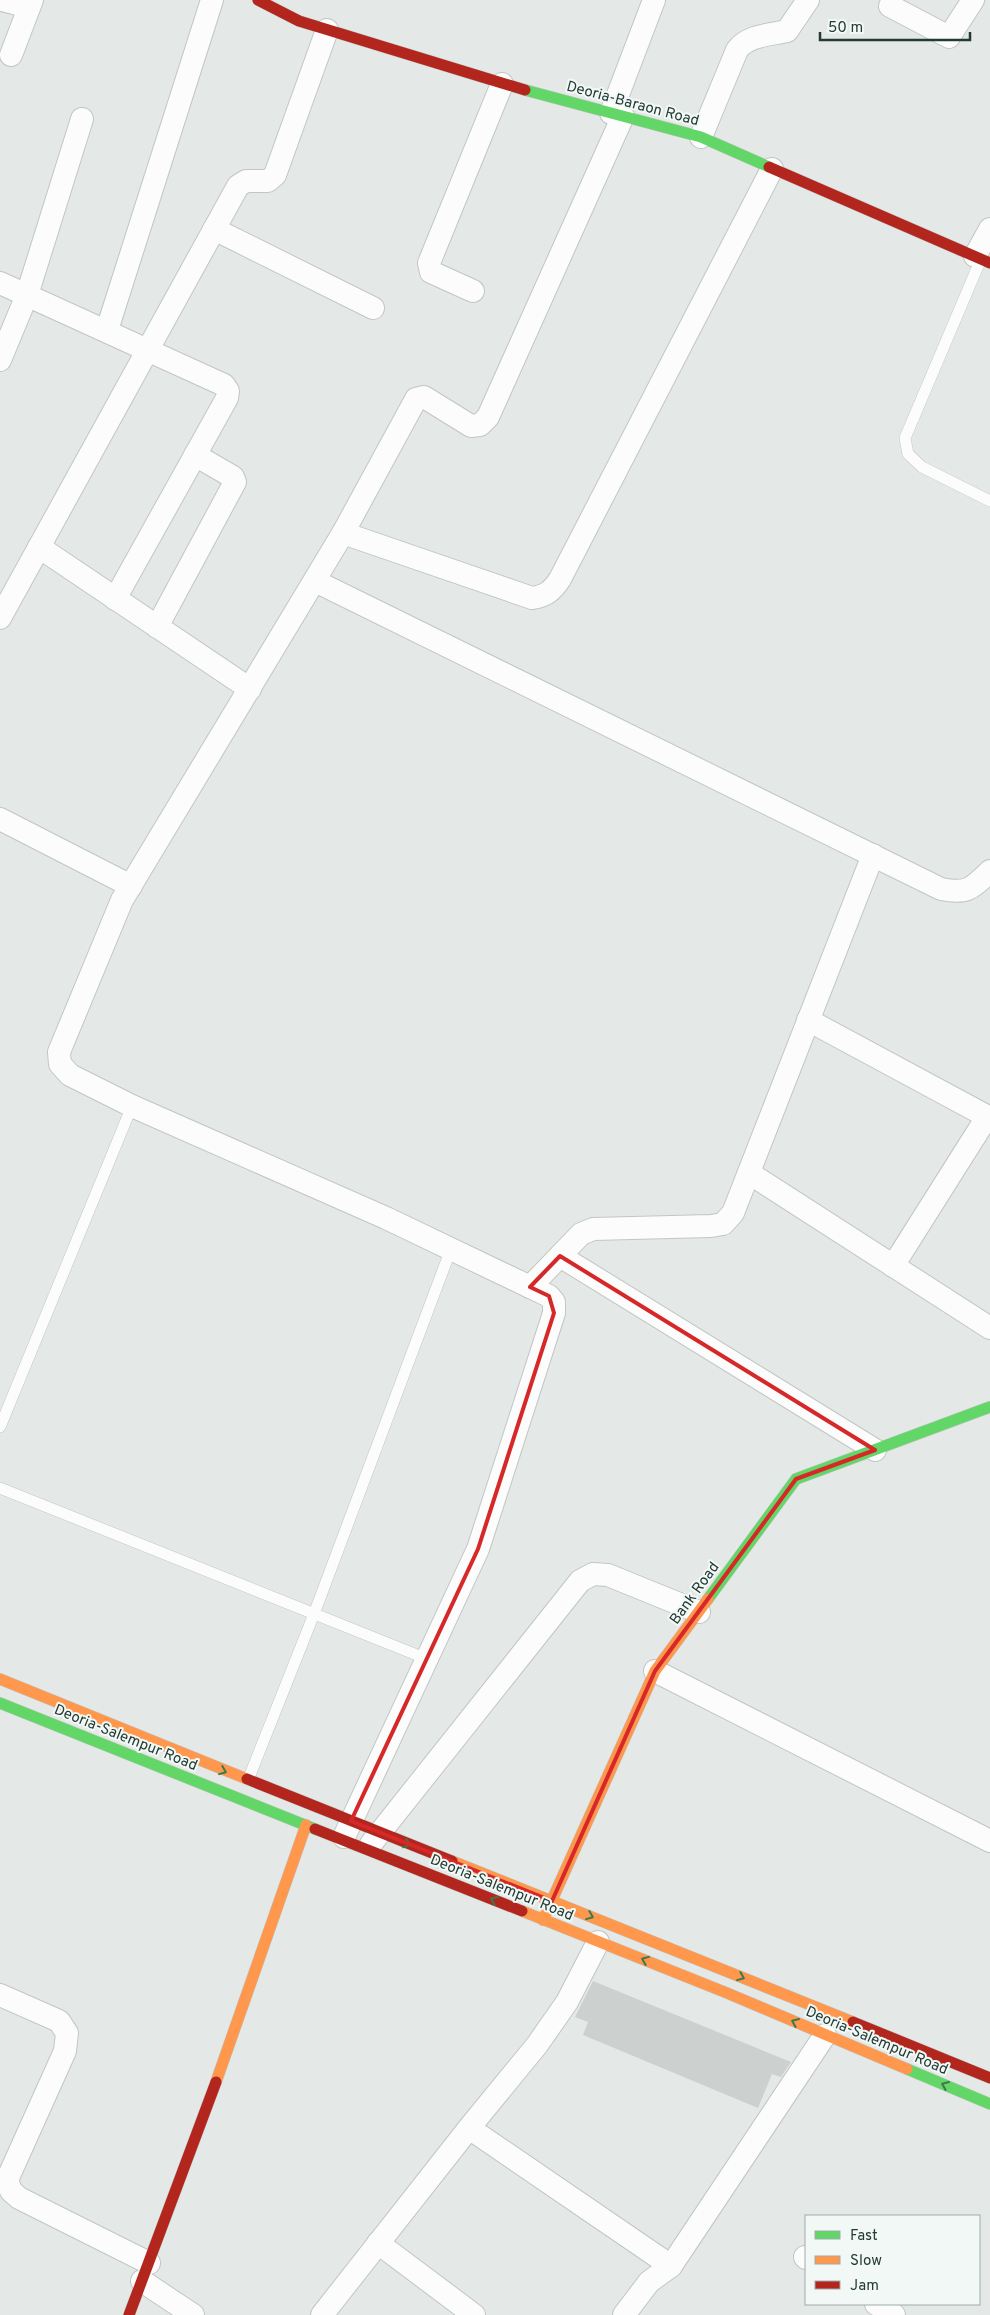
<svg xmlns="http://www.w3.org/2000/svg" width="990" height="2315" viewBox="0 0 990 2315" font-family="Overpass,sans-serif">
<style>
.building{fill:#ccd0ce}
.lines{fill:none;stroke-linecap:round;stroke-linejoin:round}
.lane-casing{stroke:#c1c6c4;stroke-width:12}
.street-casing{stroke:#c1c6c4;stroke-width:24}
.fast-casing{stroke:#c0c6c4;stroke-width:12}
.slow-casing{stroke:#c0c6c4;stroke-width:12}
.jam-casing{stroke:#c0c6c4;stroke-width:12}
.lane{stroke:#fbfcfb;stroke-width:11}
.street{stroke:#fbfcfb;stroke-width:22}
.fast{stroke:#63d668;stroke-width:11}
.slow{stroke:#ff974d;stroke-width:11}
.jam{stroke:#b3261e;stroke-width:11}
.oneway{stroke:#3d7949}
.marked{fill:none;stroke:#d62828;stroke-width:4;stroke-linejoin:round}
.labels{text-anchor:middle;stroke-width:4;stroke-linejoin:round;paint-order:stroke}
.street-label{font-size:15px;fill:#233b34;stroke:#f2f8f5}
</style>
<rect width="100%" height="100%" fill="#e4e9e7"/>
<path class="building" d="M593 1981 791 2062 781 2077 772 2074 758 2108 583 2035 588 2022 575 2017Z"/>
<g class="lines">
<g class="lane-casing">
<g id="lane">
<path d="M981 259 905 438 908 454 922 467 990 501"/>
<path d="M0 1427 132 1106"/>
<path d="M0 1488 427 1659"/>
<path d="M248 1780 314 1614 451 1249"/>
</g>
</g>
<g class="street-casing">
<g id="street">
<path d="M2 0 29 7"/>
<path d="M890 6 949 37 973 0"/>
<path d="M11 55 32 0"/>
<path d="M611 113 654 0"/>
<path d="M701 137 737 50C748 35 770 35 787 31L808 0"/>
<path d="M214 229 373 308"/>
<path d="M975 256 990 229"/>
<path d="M0 283 224 385 228 391 227 398 115 599"/>
<path d="M473 291 431 272 429 263 502 84"/>
<path d="M107 330 212 0"/>
<path d="M0 360 27 295 82 119"/>
<path d="M343 533 416 399 424 397 471 426 480 425 488 417 623 116"/>
<path d="M39 547 250 689"/>
<path d="M315 581 941 889C968 894 971 889 990 871"/>
<path d="M0 618 238 186 246 181H268L275 175 327 30"/>
<path d="M157 627 235 482 233 477 195 455"/>
<path d="M0 819 131 886"/>
<path d="M808 1020 990 1118"/>
<path d="M749 1173 990 1328"/>
<path d="M560 1256 875 1450"/>
<path d="M893 1266 987 1117"/>
<path d="M530 1287 581 1234 593 1229 711 1226 723 1224 733 1213 873 855"/>
<path d="M655 1671 990 1841"/>
<path d="M344 1837 478 1549 554 1313V1302L549 1296 386 1218 132 1106 70 1075 60 1064 59 1052 122 900 343 533 532 598C546 596 552 591 560 579L772 169"/>
<path d="M371 1844 580 1581 593 1574 608 1575 699 1612"/>
<path d="M0 1995 59 2021 67 2033 65 2051 7 2180 11 2191 19 2198 149 2263"/>
<path d="M469 2128 671 2266 825 2035"/>
<path d="M378 2243 474 2315"/>
<path d="M805 2257 806 2258"/>
<path d="M142 2281 193 2315"/>
<path d="M876 2304 894 2315"/>
<path d="M322 2315 469 2128 537 2045 567 2002 598 1942"/>
<path d="M624 2315 649 2282 671 2266"/>
</g>
</g>
<g class="fast-casing">
<g id="fast">
<path d="M525 90 701 137 769 167"/>
<path d="M708 1599 796 1479 990 1407"/>
<path d="M0 1703 315 1829"/>
<path d="M907 2069 990 2104"/>
</g>
</g>
<g class="slow-casing">
<g id="slow">
<path d="M0 1679 247 1779"/>
<path d="M452 1861 853 2022"/>
<path d="M522 1911 727 1993 907 2069"/>
<path d="M543 1920 655 1671 708 1599"/>
<path d="M216 2082 306 1825"/>
</g>
</g>
<g class="jam-casing">
<g id="jam">
<path d="M258 0 299 21 525 90"/>
<path d="M769 167 990 263"/>
<path d="M247 1779 452 1861"/>
<path d="M315 1829 522 1911"/>
<path d="M853 2022 990 2078"/>
<path d="M129 2315 216 2082"/>
</g>
</g>
<use href="#lane" class="lane"/>
<use href="#street" class="street"/>
<use href="#fast" class="fast"/>
<use href="#slow" class="slow"/>
<use href="#jam" class="jam"/>
</g>
<defs><path id="oneway-chevron" d="M-2-3.5L2.5 0L-2 3.5" fill="none" stroke-width="1.6" stroke-linecap="round" stroke-linejoin="round" transform="scale(1.25)"/></defs>
<g class="oneway">
<use href="#oneway-chevron" transform="translate(223 1771) rotate(22)"/>
<use href="#oneway-chevron" transform="translate(407 1844) rotate(21)"/>
<use href="#oneway-chevron" transform="translate(494 1900) rotate(-158)"/>
<use href="#oneway-chevron" transform="translate(590 1916) rotate(22)"/>
<use href="#oneway-chevron" transform="translate(645 1960) rotate(-158)"/>
<use href="#oneway-chevron" transform="translate(741 1977) rotate(22)"/>
<use href="#oneway-chevron" transform="translate(795 2022) rotate(-157)"/>
<use href="#oneway-chevron" transform="translate(945 2085) rotate(-157)"/>
</g>
<path class="marked" d="M560 1256 875 1450 796 1479 655 1671 552 1901 351 1821 478 1549 554 1313 549 1296 530 1287Z"/>
<g class="labels">
<g class="street-label">
<text transform="translate(633 103) rotate(15)" y="5">Deoria-Baraon Road</text>
<text transform="translate(694 1593) rotate(-54)" y="5">Bank Road</text>
<text transform="translate(126 1737) rotate(22)" y="5">Deoria-Salempur Road</text>
<text transform="translate(502 1887) rotate(22)" y="5">Deoria-Salempur Road</text>
<text transform="translate(877 2040) rotate(23)" y="5">Deoria-Salempur Road</text>
</g>
</g>
<rect x="805" y="2215" width="175" height="90" fill="#f2f8f5" stroke="#9faca8"/>
<rect x="815" y="2231" width="25" height="8" fill="#63d668" stroke="#9faca8"/>
<text x="850" y="2240" font-size="15" fill="#233b34">Fast</text>
<rect x="815" y="2256" width="25" height="8" fill="#ff974d" stroke="#9faca8"/>
<text x="850" y="2265" font-size="15" fill="#233b34">Slow</text>
<rect x="815" y="2281" width="25" height="8" fill="#b3261e" stroke="#9faca8"/>
<text x="850" y="2290" font-size="15" fill="#233b34">Jam</text>
<path d="M820 32v8h150v-8" fill="none" stroke="#233b34" stroke-width="2.5"/>
<text x="828" y="32" font-size="15" fill="#233b34" stroke="#f2f8f5" stroke-width="4" paint-order="stroke">50 m</text>
</svg>
